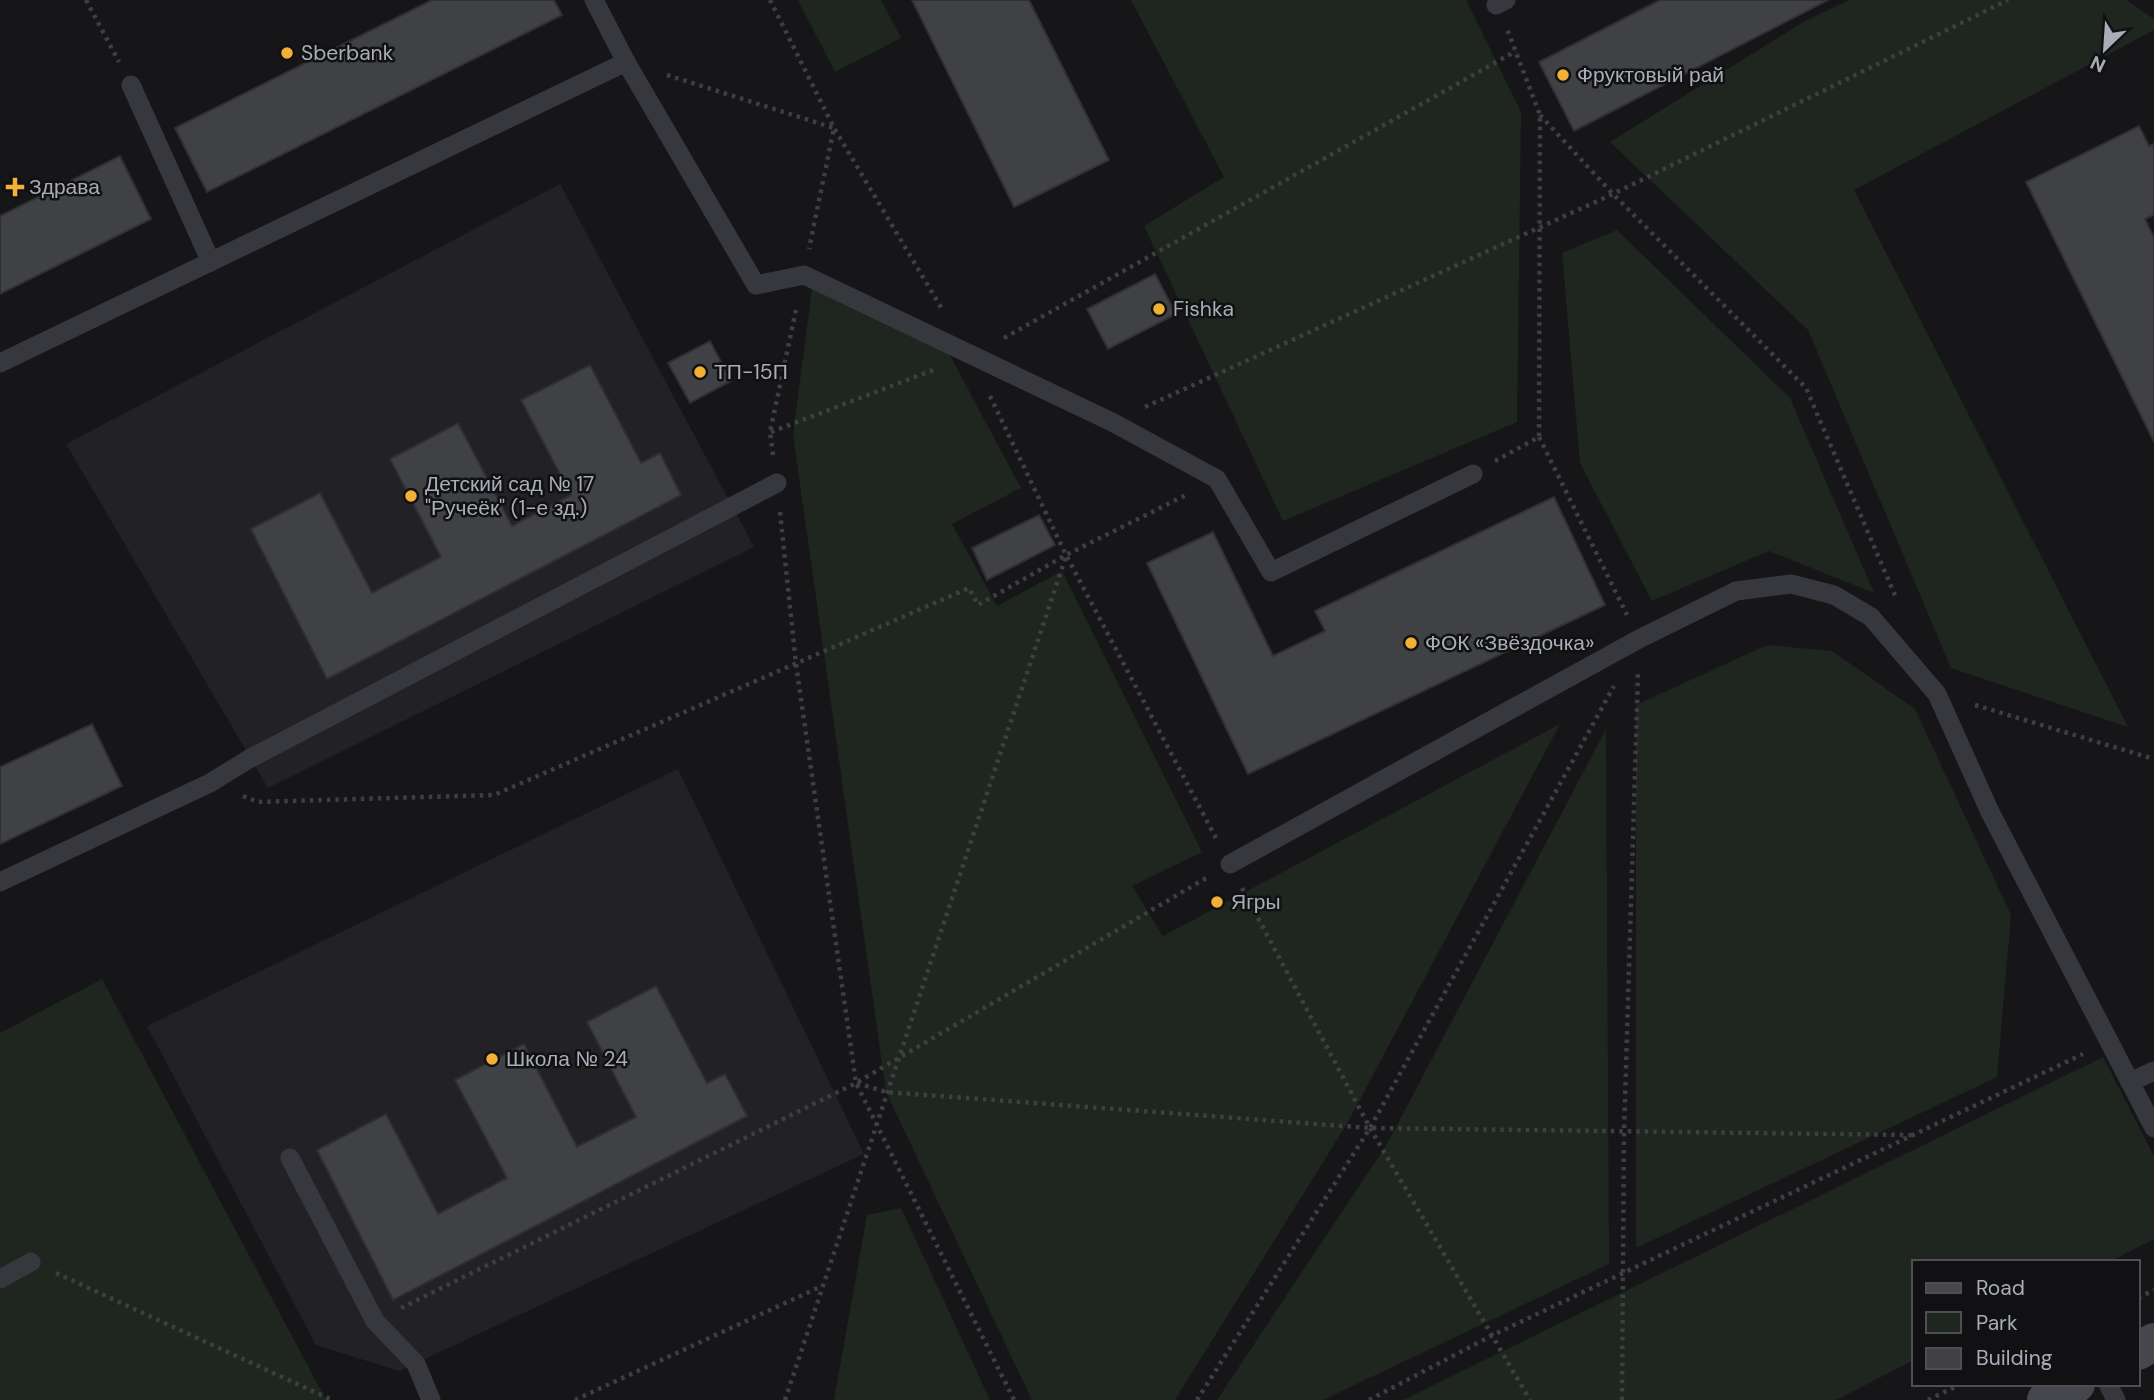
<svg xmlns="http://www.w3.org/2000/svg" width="2154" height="1400" viewBox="0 0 2154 1400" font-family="'DM Sans',sans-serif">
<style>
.built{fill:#222225}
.green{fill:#1e261f}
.building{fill:#404145;stroke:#303034;stroke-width:2}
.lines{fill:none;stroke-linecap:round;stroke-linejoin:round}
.path{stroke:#3d3f44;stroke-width:4.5;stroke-dasharray:3.5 5;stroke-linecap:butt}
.lane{stroke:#37383d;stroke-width:19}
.secondary{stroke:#45474d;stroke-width:38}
.poi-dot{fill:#f2b134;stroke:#111113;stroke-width:2.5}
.labels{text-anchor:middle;stroke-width:5;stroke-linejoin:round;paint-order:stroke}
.poi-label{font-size:21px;fill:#a8adb8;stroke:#111113;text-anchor:start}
</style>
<rect width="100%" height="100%" fill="#161618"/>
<g class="built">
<path d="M560 184 754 547 268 788 66 444Z"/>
<path d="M678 769 864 1154 399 1371 316 1345 147 1026Z"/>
</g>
<g class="green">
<path d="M798 0H881L901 38 835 72Z"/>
<path d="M1131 0H1466L1521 112 1517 422 1283 521 1144 226 1224 177Z"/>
<path d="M1849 0H2126L2154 19V30L1854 190 2128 727 1951 668 1808 330 1610 142 1805 21Z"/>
<path d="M1617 230 1790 398 1874 593 1769 551 1652 601 1580 463 1562 253Z"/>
<path d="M812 288 939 335 1021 488 952 524 997 606 1062 571 1202 852 1132 886 1163 936 1560 724 1348 1122 1175 1400H1032L886 1092 793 435Z"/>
<path d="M1767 645 1832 651 1915 709 2011 915 1997 1077 1636 1248V705Z"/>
<path d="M1606 729 1609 1264 1323 1400H1217L1387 1144Z"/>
<path d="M102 979 326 1400H0V1033Z"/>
<path d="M2103 1057 2154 1156V1239L2109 1262H1914V1360L1836 1400H1403Z"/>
<path d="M901 1208 990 1400H834L867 1215Z"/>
</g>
<g class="building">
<path d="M432 0H554L562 15 207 192 175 128Z"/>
<path d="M912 0H1029L1109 160 1014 207Z"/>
<path d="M1660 0H1828L1574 131 1539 62Z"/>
<path d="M2139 126 2149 146 2154 144V215L2145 219 2154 237V442L2026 182Z"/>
<path d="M120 156 151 219 0 294V216Z"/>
<path d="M1155 274 1176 314 1108 349 1087 309Z"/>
<path d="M710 341 731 381 690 403 668 363Z"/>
<path d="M590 365 641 463 660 453 681 495 327 679 251 529 320 493 372 593 441 557 390 459 458 423 512 526 571 495 521 400Z"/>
<path d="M1554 497 1605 605 1248 774 1147 563 1213 532 1273 656 1325 631 1315 611Z"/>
<path d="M1039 515 1055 545 987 580 972 548Z"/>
<path d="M92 724 122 786 0 844V767Z"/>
<path d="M656 986 707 1083 725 1074 747 1116 393 1300 317 1150 386 1114 438 1214 507 1178 455 1080 524 1044 577 1147 636 1117 587 1022Z"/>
</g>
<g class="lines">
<g class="path">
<path d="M86 0 119 62"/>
<path d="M770 0 834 128 942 309"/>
<path d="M667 75 834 128 809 249"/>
<path d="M1540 115 1613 194 1806 388 1897 600"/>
<path d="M1004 338 1516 51"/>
<path d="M990 396 1066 555 1217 840"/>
<path d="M1145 407 1613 194 2008 0"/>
<path d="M771 432 936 369"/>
<path d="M1539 437 1627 615"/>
<path d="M773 455 770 432 797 305"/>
<path d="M1495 461 1539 437 1540 115 1507 29"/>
<path d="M780 512 796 664 856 1083 1014 1400"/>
<path d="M1975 705 2154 759"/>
<path d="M243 796 258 802 494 795 969 588 978 605 1066 555 1186 495"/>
<path d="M1242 888 1370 1128 1530 1400"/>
<path d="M857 1083 886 1092 1370 1128 1912 1135"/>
<path d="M56 1273 332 1400"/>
<path d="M2138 1298 2154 1290"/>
<path d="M401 1308 856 1083 1208 877"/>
<path d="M575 1400 822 1286"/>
<path d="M785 1400 1066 556"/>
<path d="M1197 1400 1370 1128 1614 686"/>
<path d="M1369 1400 1491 1336 2083 1054"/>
<path d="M1622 1400 1624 1133 1638 673"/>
<path d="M1928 1400 1961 1384"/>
</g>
<g class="lane">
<path d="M1496 5 1506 0"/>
<path d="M626 62 756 285 804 275 1112 422 1217 479 1271 572 1473 474"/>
<path d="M131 85 211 262"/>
<path d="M0 363 626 62 594 0"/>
<path d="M1230 864 1639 639 1736 591 1791 584 1834 595 1871 617 1937 694 1990 812 2154 1128"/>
<path d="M0 882 210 783 249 759 777 483"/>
<path d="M2130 1082 2154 1071"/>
<path d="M290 1158 375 1321 416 1364 431 1400"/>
<path d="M0 1279 31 1262"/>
<path d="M2108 1384 2116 1400"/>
</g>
<g class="secondary">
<path d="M2138 1351 2154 1342"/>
<path d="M2046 1400 2076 1384"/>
</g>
</g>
<g class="poi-dot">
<circle cx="287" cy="53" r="7"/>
<circle cx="1563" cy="75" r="7"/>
<path d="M11.5 176.5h7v7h7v7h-7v7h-7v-7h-7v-7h7z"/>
<circle cx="1159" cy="309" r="7"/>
<circle cx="700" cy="372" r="7"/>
<circle cx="411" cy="496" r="7"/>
<circle cx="1411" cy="643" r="7"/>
<circle cx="1217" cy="902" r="7"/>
<circle cx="492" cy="1059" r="7"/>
</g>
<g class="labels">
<g class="poi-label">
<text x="301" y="60">Sberbank</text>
<text x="1577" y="82">Фруктовый рай</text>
<text x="29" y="194">Здрава</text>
<text x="1173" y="316">Fishka</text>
<text x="714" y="379">ТП-15П</text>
<text x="425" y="491">Детский сад № 17<tspan x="425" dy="24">"Ручеёк" (1-е зд.)</tspan></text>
<text x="1425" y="650">ФОК «Звёздочка»</text>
<text x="1231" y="909">Ягры</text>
<text x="506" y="1066">Школа № 24</text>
</g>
</g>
<rect x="1912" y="1260" width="228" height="126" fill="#111113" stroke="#4d4f55" stroke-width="2"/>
<rect x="1926" y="1283" width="35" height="10" fill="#45474d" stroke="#4d4f55" stroke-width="2"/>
<text x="1976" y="1295" font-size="21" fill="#a8adb8">Road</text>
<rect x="1926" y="1312" width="35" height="21" fill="#1e261f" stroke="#4d4f55" stroke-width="2"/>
<text x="1976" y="1330" font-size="21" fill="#a8adb8">Park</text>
<rect x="1926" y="1348" width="35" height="21" fill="#404145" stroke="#4d4f55" stroke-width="2"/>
<text x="1976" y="1365" font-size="21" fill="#a8adb8">Building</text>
<g transform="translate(2105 49) rotate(205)" stroke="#111113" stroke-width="5" paint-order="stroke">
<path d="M0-5L12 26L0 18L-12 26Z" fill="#a8adb8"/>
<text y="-10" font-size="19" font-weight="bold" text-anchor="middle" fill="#a8adb8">N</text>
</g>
</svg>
